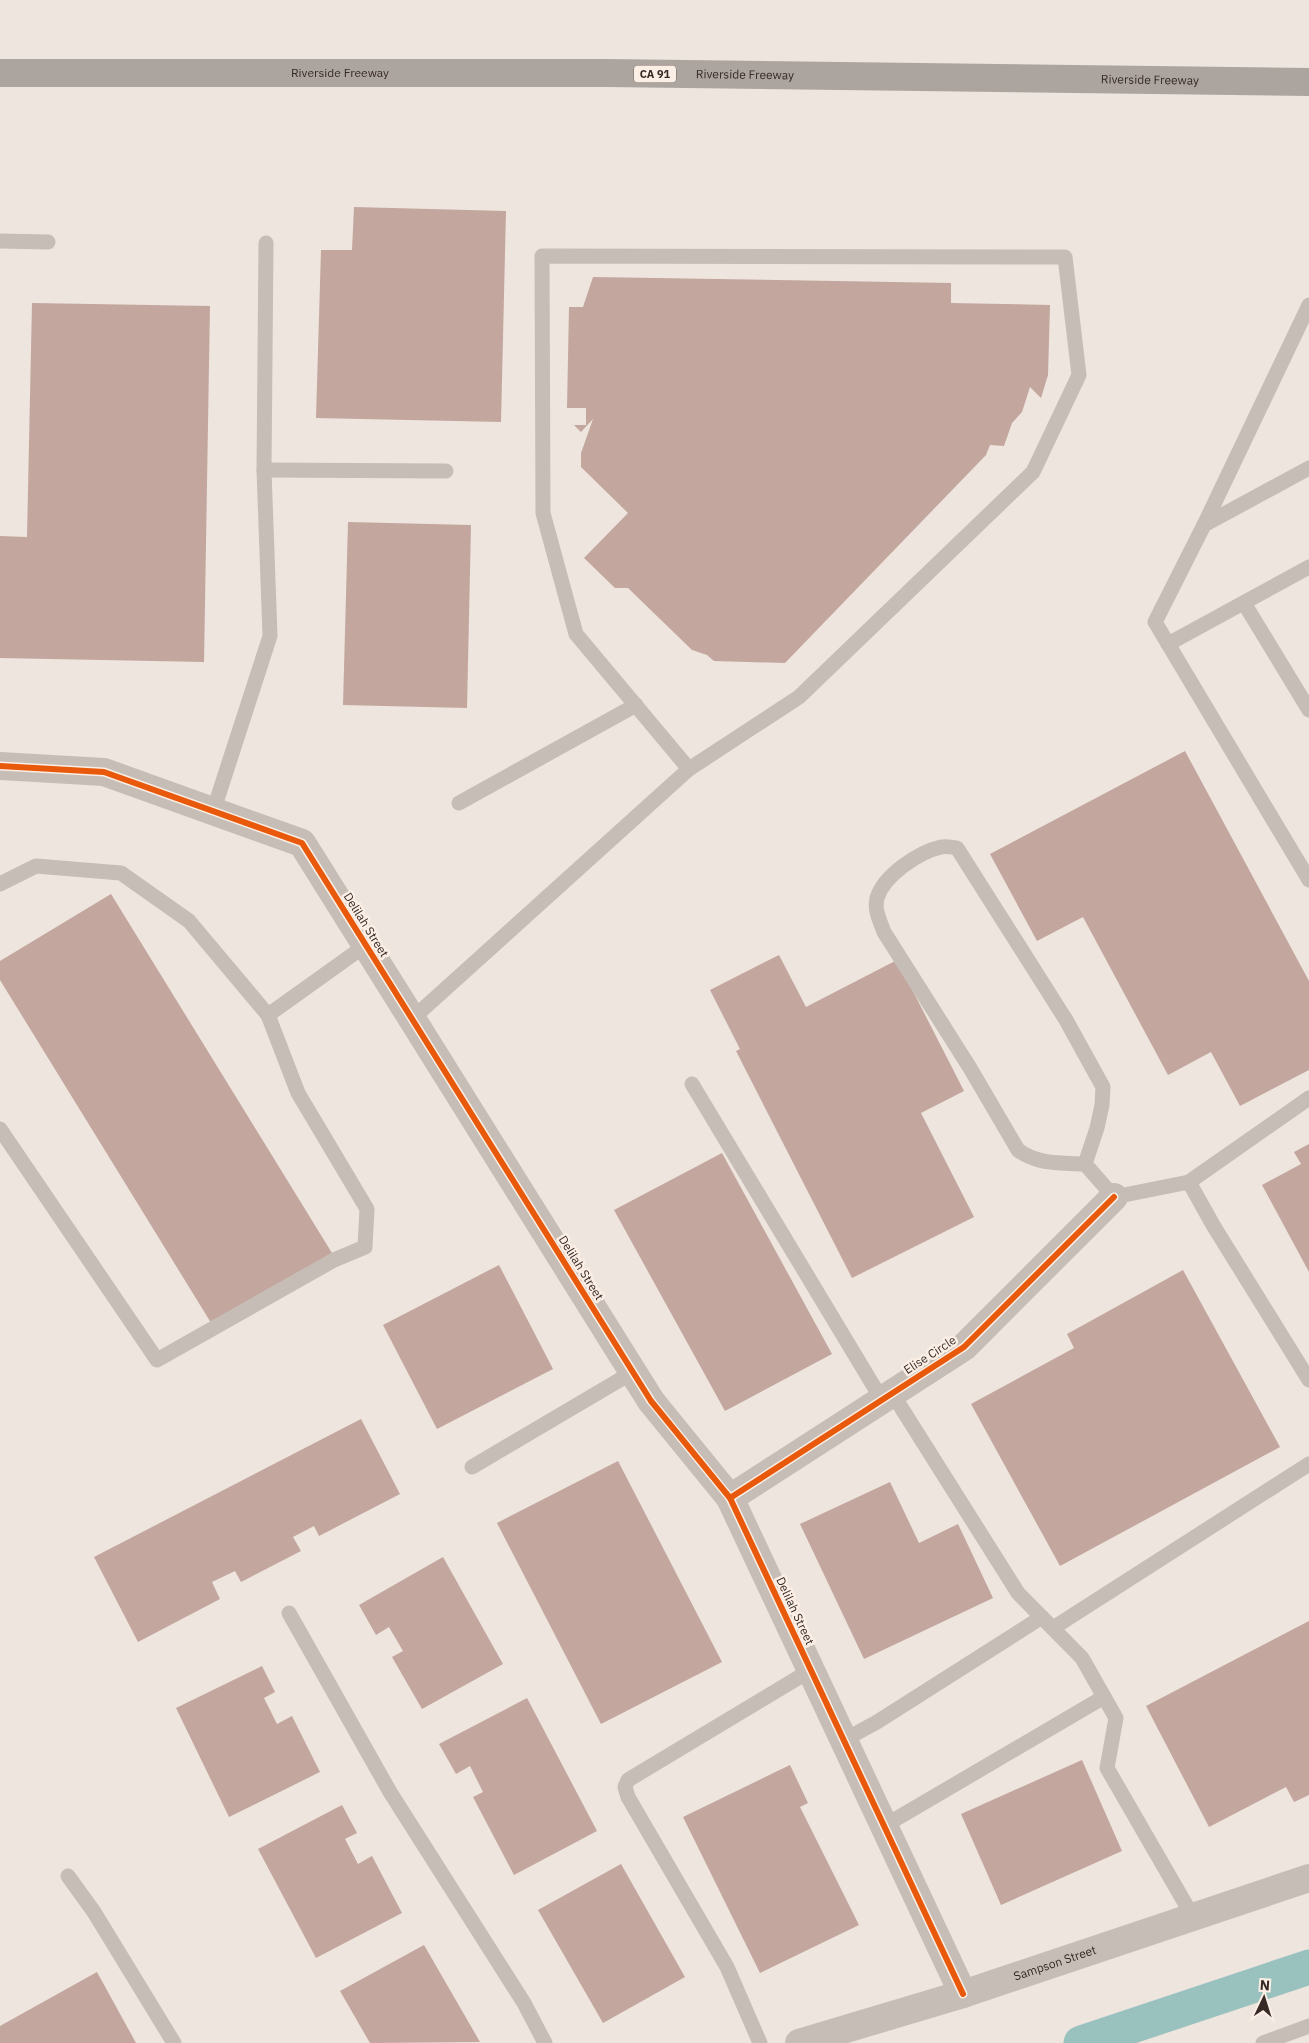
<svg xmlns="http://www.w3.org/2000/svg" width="1309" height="2043" viewBox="0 0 1309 2043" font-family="'IBM Plex Sans',sans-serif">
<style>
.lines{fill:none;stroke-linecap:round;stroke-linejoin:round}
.canal{stroke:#99c2be;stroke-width:35}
.building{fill:#c3a69e}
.service{stroke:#c6bdb7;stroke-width:15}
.minor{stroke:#c6bdb7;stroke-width:28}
.tertiary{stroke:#c6bdb7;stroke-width:28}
.motorway{stroke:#aca49e;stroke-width:28}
.cycleway-casing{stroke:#fbefe5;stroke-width:9}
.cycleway{stroke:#e8590c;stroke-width:6}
.labels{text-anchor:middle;stroke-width:5;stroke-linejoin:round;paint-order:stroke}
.shield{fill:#fbefe5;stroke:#72655f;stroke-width:1}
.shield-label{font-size:11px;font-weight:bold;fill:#372a26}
.street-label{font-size:12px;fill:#372a26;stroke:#fbefe5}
</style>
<rect width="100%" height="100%" fill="#ede5de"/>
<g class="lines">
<path class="canal" d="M1081 2043 1309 1967"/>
</g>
<g class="building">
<path d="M354 207 506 211 501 422 316 418 321 250H352Z"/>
<path d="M593 277 951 283V303L1050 305 1048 375 1041 398 1030 387 1022 412 1012 423 1004 446 990 445 986 455 785 663 714 661 707 655 692 650 628 588H615L584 558 628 513 581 467V453L593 419 581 432 574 425H586V408H567L569 307H583Z"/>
<path d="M32 303 210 306 204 662 0 658V536L27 537Z"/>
<path d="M348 522 471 525 467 708 343 705Z"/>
<path d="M1185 751 1309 981V1070L1240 1106 1211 1052 1168 1075 1083 917 1037 941 990 854Z"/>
<path d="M111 894 332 1253 213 1326 0 980V961Z"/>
<path d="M779 955 806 1007 897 960 964 1091 921 1113 974 1217 852 1278 736 1051 740 1049 710 990Z"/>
<path d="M1309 1144V1272L1262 1185 1301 1164 1294 1152Z"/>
<path d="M722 1153 832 1354 725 1411 614 1210Z"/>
<path d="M499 1265 553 1369 437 1429 383 1325Z"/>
<path d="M1183 1270 1280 1447 1060 1566 971 1404 1074 1348 1067 1334Z"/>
<path d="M361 1419 400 1494 319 1536 314 1526 293 1537 301 1551 241 1582 235 1571 212 1582 220 1599 138 1642 94 1557Z"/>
<path d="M618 1461 722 1662 601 1724 497 1523Z"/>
<path d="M890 1482 919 1543 958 1524 993 1598 864 1659 800 1524Z"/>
<path d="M443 1557 503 1664 422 1709 392 1657 403 1651 389 1627 376 1635 359 1605Z"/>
<path d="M1309 1621V1795L1294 1802 1286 1787 1209 1827 1146 1706Z"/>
<path d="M262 1666 275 1692 264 1698 277 1724 292 1716 320 1772 229 1817 176 1708Z"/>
<path d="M527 1698 597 1831 514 1875 473 1797 483 1792 470 1766 456 1774 439 1744Z"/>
<path d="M1082 1760 1122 1851 1001 1905 961 1814Z"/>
<path d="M790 1765 808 1803 800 1807 859 1925 760 1973 683 1817Z"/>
<path d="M342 1805 357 1833 345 1839 358 1864 372 1856 402 1913 316 1958 258 1849Z"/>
<path d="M621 1864 685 1977 603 2023 538 1910Z"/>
<path d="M424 1945 480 2042 370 2043 340 1991Z"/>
<path d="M97 1972 136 2043H0V2026Z"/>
</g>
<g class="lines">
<g class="service">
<path d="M0 241 48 242"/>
<path d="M1309 468 1204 525 1155 622 1309 880"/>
<path d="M264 470 446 471"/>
<path d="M1204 525 1309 305"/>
<path d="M1244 603 1309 710"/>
<path d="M1168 644 1309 567"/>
<path d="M459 803 636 705"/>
<path d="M213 812 270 636 264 470 266 243"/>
<path d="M0 884 36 866 121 873 189 921 268 1015 298 1093 367 1209 365 1247 334 1260 157 1360 0 1129"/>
<path d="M268 1015 366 945"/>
<path d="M412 1019 689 769 799 697 1033 472 1079 375 1065 257 542 256 543 513 576 634 689 769"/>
<path d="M692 1084 882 1400"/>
<path d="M1085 1164C1062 1163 1037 1165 1018 1150L970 1068 884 932C880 921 874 910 877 898 884 875 919 852 941 847 946 846 952 847 957 848L1066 1020 1103 1087 1102 1105 1097 1128 1085 1164 1114 1197 1189 1182 1213 1225 1309 1380"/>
<path d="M1189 1182 1309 1098"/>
<path d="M892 1393 1018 1593 1082 1658 1116 1718 1107 1768 1193 1917"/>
<path d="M472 1467 633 1372"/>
<path d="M289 1613 390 1792 524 2003 545 2043"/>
<path d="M1053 1628 1309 1464"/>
<path d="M844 1740 877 1722 1042 1617"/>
<path d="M884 1826 1104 1697"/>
<path d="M68 1876 94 1912 174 2043"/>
<path d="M760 2043 727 1967 628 1797 625 1787 628 1780 811 1670"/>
<path d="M1263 2043 1309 2026"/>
</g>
<g class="minor">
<path d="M0 766 104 772 302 843 651 1401 730 1498 963 1994"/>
<path d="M730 1498 964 1347 1114 1197"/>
</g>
<path class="tertiary" id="s1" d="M799 2043 963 1994 1309 1878"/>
<path class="motorway" id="s2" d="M0 73H607L1309 82"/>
<g class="cycleway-casing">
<g id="cycleway">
<path d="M0 766 104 772 302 843 651 1401 730 1498 963 1994"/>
<path d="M730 1498 964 1347 1114 1197"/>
</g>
</g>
<use href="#cycleway" class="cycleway"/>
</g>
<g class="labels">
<rect class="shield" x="634" y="65.5" width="42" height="17" rx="4"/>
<g class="shield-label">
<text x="655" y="78">CA 91</text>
</g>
<g class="street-label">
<text dy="4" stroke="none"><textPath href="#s2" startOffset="340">Riverside Freeway</textPath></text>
<text dy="4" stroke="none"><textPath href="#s2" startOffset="745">Riverside Freeway</textPath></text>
<text dy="4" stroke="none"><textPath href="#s2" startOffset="1150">Riverside Freeway</textPath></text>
<text transform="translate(366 925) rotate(58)" y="4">Delilah Street</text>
<text transform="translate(581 1268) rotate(58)" y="4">Delilah Street</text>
<text transform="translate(930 1355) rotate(-33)" y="4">Elise Circle</text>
<text transform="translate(795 1611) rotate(65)" y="4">Delilah Street</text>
<text dy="4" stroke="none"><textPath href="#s1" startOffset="268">Sampson Street</textPath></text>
</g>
</g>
<g transform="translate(1264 1998) rotate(4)" stroke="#fbefe5" stroke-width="4" paint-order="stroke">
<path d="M0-4L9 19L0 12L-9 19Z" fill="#372a26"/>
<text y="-8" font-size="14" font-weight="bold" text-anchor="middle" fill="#372a26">N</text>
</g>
</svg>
